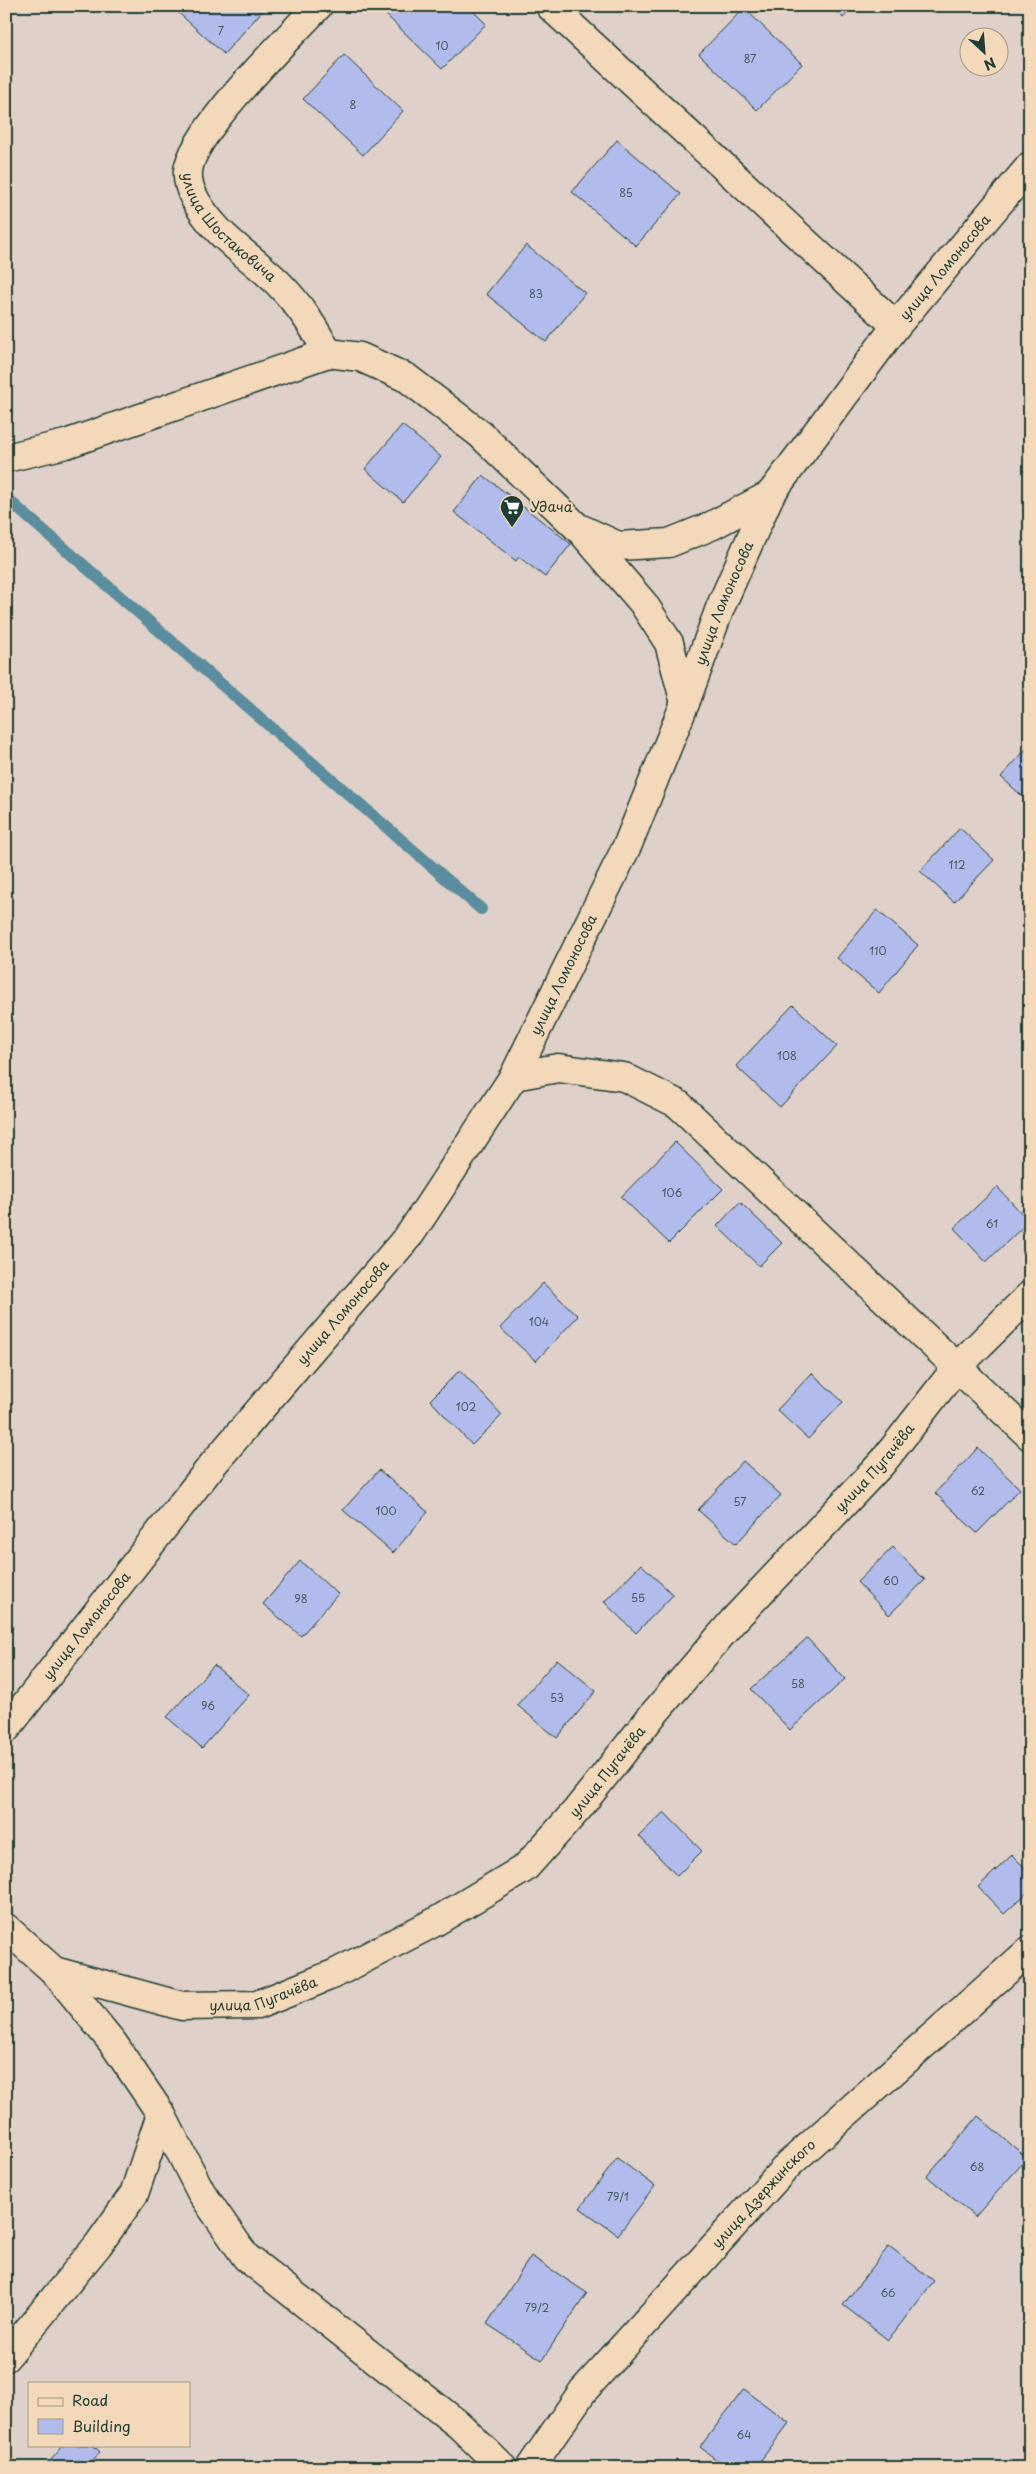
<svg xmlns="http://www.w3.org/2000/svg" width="1036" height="2474" viewBox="0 0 1036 2474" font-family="'Playpen Sans',sans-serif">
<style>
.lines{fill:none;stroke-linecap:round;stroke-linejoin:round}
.stream{stroke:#5a8d9d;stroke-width:12}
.building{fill:#b1bced;stroke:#1f3d34}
.street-casing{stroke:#1f3d34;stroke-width:31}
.street{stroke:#f3d8ba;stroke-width:28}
.labels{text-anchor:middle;stroke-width:4;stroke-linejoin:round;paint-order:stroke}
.number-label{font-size:11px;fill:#445d62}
.street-label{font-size:14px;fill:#1f3d34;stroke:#f3d8ba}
.poi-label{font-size:14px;fill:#1f3d34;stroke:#f3d8ba;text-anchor:start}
</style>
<rect width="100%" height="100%" fill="#dfd0c9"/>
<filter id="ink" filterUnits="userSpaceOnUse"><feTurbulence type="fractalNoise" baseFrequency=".02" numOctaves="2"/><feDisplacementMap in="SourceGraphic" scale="10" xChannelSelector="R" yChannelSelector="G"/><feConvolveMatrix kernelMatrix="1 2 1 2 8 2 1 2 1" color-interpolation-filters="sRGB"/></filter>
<g filter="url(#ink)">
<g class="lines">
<path class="stream" d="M6 498 481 909"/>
</g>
<g class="building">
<path d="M171 6H263L265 8 224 54Z"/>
<path d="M386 6H468L486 24 442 69 382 11Z"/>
<path d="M831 6H855L843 18Z"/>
<path d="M744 8 802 64 757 110 699 54Z"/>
<path d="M344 55 403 111 363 155 303 99Z"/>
<path d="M617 140 681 194 636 246 572 192Z"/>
<path d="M526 245 585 293 546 342 486 294Z"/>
<path d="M402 425 441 457 403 502 365 469Z"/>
<path d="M483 475 571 544 545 577 519 557 516 561 454 512Z"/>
<path d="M1030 745V803L1001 777Z"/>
<path d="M960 828 994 860 954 902 920 871Z"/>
<path d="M877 910 918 945 879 993 837 958Z"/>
<path d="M793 1005 837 1046 780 1107 736 1066Z"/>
<path d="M675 1142 723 1189 669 1243 621 1197Z"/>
<path d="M997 1187 1029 1221 986 1262 954 1228Z"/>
<path d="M740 1202 782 1243 759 1266 717 1226Z"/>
<path d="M543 1283 578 1316 536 1361 500 1328Z"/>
<path d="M460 1370 502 1415 472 1445 430 1400Z"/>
<path d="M812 1373 843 1402 808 1439 777 1410Z"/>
<path d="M978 1448 1020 1489 977 1533 935 1493Z"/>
<path d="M743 1461 781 1495 736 1544 698 1510Z"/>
<path d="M379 1470 428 1512 393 1553 343 1510Z"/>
<path d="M893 1547 925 1580 889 1615 857 1582Z"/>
<path d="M300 1561 338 1594 301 1636 263 1604Z"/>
<path d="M641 1564 673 1595 636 1633 604 1602Z"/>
<path d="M807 1638 845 1679 790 1730 751 1689Z"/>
<path d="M557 1659 596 1691 557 1738 517 1705Z"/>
<path d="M214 1665 249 1695 202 1748 167 1717Z"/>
<path d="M664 1812 702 1851 677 1876 639 1836Z"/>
<path d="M1012 1855 1030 1873V1890L1004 1914 978 1887Z"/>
<path d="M978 2116 1027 2158 975 2217 927 2176Z"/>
<path d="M617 2158 655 2186 618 2235 580 2208Z"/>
<path d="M889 2246 934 2281 888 2340 843 2305Z"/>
<path d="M531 2256 587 2293 542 2360 487 2324Z"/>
<path d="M744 2389 789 2423 755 2468H727L700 2447Z"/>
<path d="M64 2445H93L100 2452 86 2468H44Z"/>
</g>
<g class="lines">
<g class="street-casing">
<g id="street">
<path id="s1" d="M318 6C288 39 192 131 188 171 186 192 205 216 218 230 236 249 259 264 278 283 300 305 313 326 328 353"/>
<path d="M550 6 896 326"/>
<path d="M6 458 66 444 328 353 360 357 407 378 480 434 577 527 618 546 669 543 711 526 770 495"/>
<path d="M582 532 643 603 669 643 685 703"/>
<path d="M514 1076 558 1068 624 1077 678 1104 1030 1436"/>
<path id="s2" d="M6 1729 214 1463 411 1233 514 1076 628 844 685 703 720 608 770 495 896 326 1030 166"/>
<path d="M6 1928 54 1971 113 2043 161 2114 201 2192 246 2257 459 2425 503 2468"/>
<path id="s3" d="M54 1971 182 2006 257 2005 334 1974 435 1922 525 1868 577 1810 651 1717 733 1621 882 1463 957 1367 1030 1295"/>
<path d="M6 2357 98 2245 134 2194 161 2114"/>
<path id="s4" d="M530 2468 583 2391 789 2164 1030 1950"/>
</g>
</g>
<use href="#street" class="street"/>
</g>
</g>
<defs>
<g id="supermarket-pin" transform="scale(1.25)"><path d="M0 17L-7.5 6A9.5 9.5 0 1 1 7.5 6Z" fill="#1f3d34" stroke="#f3d8ba"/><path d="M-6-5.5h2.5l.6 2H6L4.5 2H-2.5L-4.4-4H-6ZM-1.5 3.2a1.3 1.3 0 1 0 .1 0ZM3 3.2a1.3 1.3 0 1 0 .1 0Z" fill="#fff"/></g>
</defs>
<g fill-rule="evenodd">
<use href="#supermarket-pin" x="512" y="507"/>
</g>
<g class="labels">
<g class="number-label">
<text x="221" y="35">7</text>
<text x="442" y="50">10</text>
<text x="750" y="63">87</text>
<text x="353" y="109">8</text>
<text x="626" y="197">85</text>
<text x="536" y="298">83</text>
<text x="957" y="869">112</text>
<text x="878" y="955">110</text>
<text x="787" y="1060">108</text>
<text x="672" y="1197">106</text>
<text x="992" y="1228">61</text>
<text x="539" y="1326">104</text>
<text x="466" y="1411">102</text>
<text x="978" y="1495">62</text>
<text x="740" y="1506">57</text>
<text x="386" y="1515">100</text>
<text x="891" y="1585">60</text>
<text x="638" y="1602">55</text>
<text x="301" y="1603">98</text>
<text x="798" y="1688">58</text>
<text x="557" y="1702">53</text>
<text x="208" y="1710">96</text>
<text x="977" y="2171">68</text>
<text x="618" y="2201">79/1</text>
<text x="888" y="2297">66</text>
<text x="537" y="2312">79/2</text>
<text x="744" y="2439">64</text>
</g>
<g class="street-label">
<text dy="5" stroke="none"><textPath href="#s1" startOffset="284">улица Шостаковича</textPath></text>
<text dy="5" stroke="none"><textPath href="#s2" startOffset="1751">улица Ломоносова</textPath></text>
<text dy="5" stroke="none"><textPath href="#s2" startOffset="1346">улица Ломоносова</textPath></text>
<text dy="5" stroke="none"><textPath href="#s2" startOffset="941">улица Ломоносова</textPath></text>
<text dy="5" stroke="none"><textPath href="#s2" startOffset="536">улица Ломоносова</textPath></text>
<text dy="5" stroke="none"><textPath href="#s3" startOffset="1041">улица Пугачёва</textPath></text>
<text dy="5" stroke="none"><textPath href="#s2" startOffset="131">улица Ломоносова</textPath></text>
<text dy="5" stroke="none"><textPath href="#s3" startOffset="636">улица Пугачёва</textPath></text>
<text dy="5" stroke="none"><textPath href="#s3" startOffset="216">улица Пугачёва</textPath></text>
<text dy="5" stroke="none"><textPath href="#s4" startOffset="361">улица Дзержинского</textPath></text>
</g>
<g class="poi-label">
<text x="530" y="512">Удача</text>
</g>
</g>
<rect width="1036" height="2474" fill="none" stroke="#f3d8ba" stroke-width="25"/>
<rect x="12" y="12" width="1011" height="2449" fill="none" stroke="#1f3d34" stroke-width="2" filter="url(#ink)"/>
<rect x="28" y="2382" width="162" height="65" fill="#f3d8ba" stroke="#9e9a84"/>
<rect x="38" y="2398" width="25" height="8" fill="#f3d8ba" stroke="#9e9a84"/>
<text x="72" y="2406" font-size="15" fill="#1f3d34">Road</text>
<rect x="38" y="2419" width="25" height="15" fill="#b1bced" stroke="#9e9a84"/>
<text x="72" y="2432" font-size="15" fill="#1f3d34">Building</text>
<g transform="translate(984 52) rotate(154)"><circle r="24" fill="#f3d8ba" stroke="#9e9a84"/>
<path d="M0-4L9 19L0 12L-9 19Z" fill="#1f3d34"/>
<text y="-8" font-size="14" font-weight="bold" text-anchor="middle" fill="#1f3d34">N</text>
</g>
</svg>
